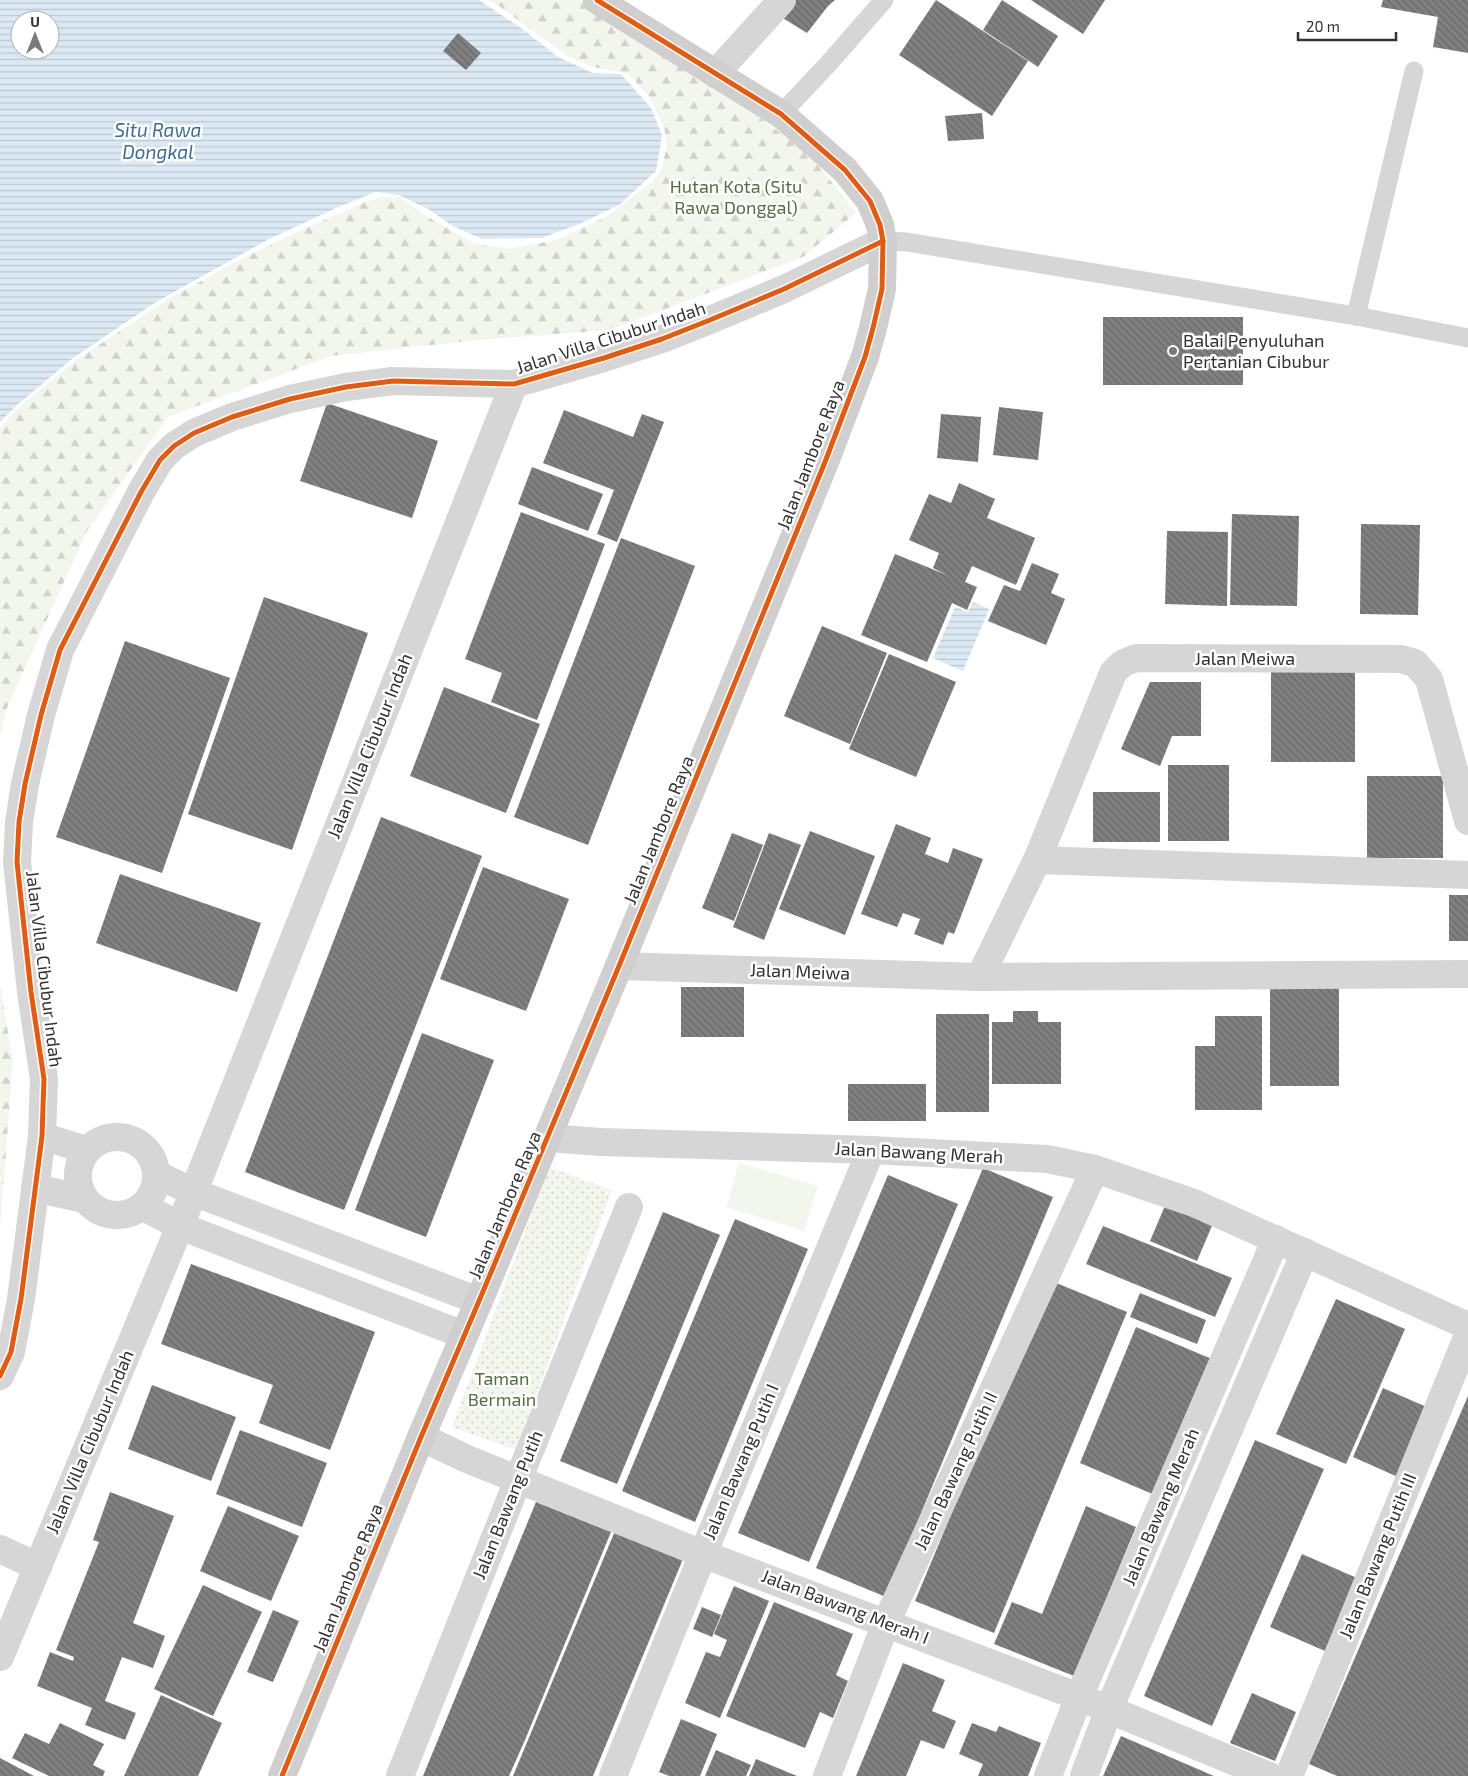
<svg xmlns="http://www.w3.org/2000/svg" width="1468" height="1776" viewBox="0 0 1468 1776" font-family="'Exo 2',sans-serif">
<style>
.grass{fill:url(#grass-dots)}
.forest{fill:url(#forest-firs)}
.garden{fill:#f2f6ed}
.water{fill:url(#water-rules);fill-rule:evenodd}
.building{fill:url(#building-back-hatch)}
.lines{fill:none;stroke-linecap:round;stroke-linejoin:round}
.lane{stroke:#d6d6d6;stroke-width:19}
.street{stroke:#d6d6d6;stroke-width:28}
.secondary{stroke:#cfcfcf;stroke-width:28}
.cycleway-casing{stroke:#fff;stroke-width:8}
.cycleway{stroke:#e8590c;stroke-width:5}
.poi-dot{fill:#7a7a7a;stroke:#fff;stroke-width:2}
.labels{text-anchor:middle;stroke-width:5;stroke-linejoin:round;paint-order:stroke}
.park-label{font-size:18px;fill:#50723a;stroke:#fff}
.street-label{font-size:18px;fill:#323232;stroke:#fff}
.poi-label{font-size:18px;fill:#323232;stroke:#fff;text-anchor:start}
.water-label{font-size:19px;font-style:italic;fill:#376d9c;stroke:#fff}
</style>
<defs>
<pattern id="grass-dots" width="8" height="8" patternUnits="userSpaceOnUse" patternTransform="scale(1.25)"><rect width="8" height="8" fill="#f2f6ed"/><path d="M2 2h.1M6 6h.1" fill="none" stroke="#d0d3cc" stroke-width="1.8" stroke-linecap="round"/></pattern>
<pattern id="forest-firs" width="22" height="20" patternUnits="userSpaceOnUse" patternTransform="scale(1.25)"><rect width="22" height="20" fill="#f2f6ed"/><path d="M5 1l3.5 6h-7zM16 11l3.5 6h-7z" fill="#d0d3cc"/></pattern>
<pattern id="water-rules" width="6" height="5" patternUnits="userSpaceOnUse" patternTransform="scale(1.25)"><rect width="6" height="5" fill="#dae9f4"/><path d="M0 2.5h6" fill="none" stroke="#bcc8d2"/></pattern>
<pattern id="building-back-hatch" width="6" height="6" patternUnits="userSpaceOnUse" patternTransform="scale(1.25)"><rect width="6" height="6" fill="#808080"/><path d="M-1 5l2 2M0 0l6 6M5-1l2 2" fill="none" stroke="#696969"/></pattern>
</defs>
<rect width="100%" height="100%" fill="#fff"/>
<path class="grass" d="M549 1167 612 1190 516 1450 452 1427Z"/>
<g class="forest">
<path d="M488 0H593L630 20 810 155 856 213 803 257 610 330 477 340 331 356 168 417 87 531 6 710 0 738V428L16 410 75 361 165 301 239 260 306 228 368 201 382 197H399L426 216 475 244 508 249 557 240 606 217 652 182 662 169 667 144 664 128 650 98 629 74 593 67 567 56 499 6Z"/>
<path d="M0 985 13 1061 0 1228Z"/>
</g>
<path class="garden" d="M739 1163 818 1186 804 1231 726 1207Z"/>
<g class="water">
<path d="M0 0H479L521 28 558 57 593 73 621 74 651 108 662 135 656 171 619 205 579 224 541 238 482 239 451 225 430 210 399 195 376 192 338 207 267 240 156 302 73 358 17 405 0 422ZM20 20H50V50H20Z"/>
<path d="M973 602 989 609 963 671 933 658 955 607 968 612Z"/>
</g>
<g class="building">
<path d="M794 0H835L828 6 807 33 781 17Z"/>
<path d="M936 0 1028 61 992 116 899 55Z"/>
<path d="M1002 0 1058 36 1038 67 983 30Z"/>
<path d="M1031 0H1105L1083 34Z"/>
<path d="M1383 0H1468V53L1433 47 1438 17 1381 7Z"/>
<path d="M458 33 481 53 466 70 443 51Z"/>
<path d="M982 113 984 139 948 141 945 116Z"/>
<rect x="1103" y="317" width="140" height="68"/>
<path d="M327 403 438 441 412 518 300 481Z"/>
<path d="M999 407 1043 412 1038 460 993 455Z"/>
<path d="M564 410 633 437 642 414 664 422 617 542 597 534 614 490 543 463Z"/>
<path d="M941 414 981 417 978 462 937 458Z"/>
<path d="M532 467 603 494 588 531 518 504Z"/>
<path d="M959 483 995 499 987 518 1035 538 1016 585 972 566 965 582 977 587 967 610 952 603 927 662 861 635 895 554 947 575 933 568 939 553 909 540 929 494 951 503Z"/>
<path d="M521 512 605 544 537 720 491 702 502 673 465 659Z"/>
<path d="M1232 514 1299 516 1297 606 1230 605Z"/>
<path d="M1361 524 1420 525 1418 615 1360 614Z"/>
<path d="M1167 531 1228 532 1227 606 1165 604Z"/>
<path d="M621 538 695 566 588 845 514 817Z"/>
<path d="M1032 563 1059 574 1051 593 1065 599 1046 645 988 621 1004 585 1020 591Z"/>
<path d="M264 597 368 633 292 850 188 814Z"/>
<path d="M822 626 887 653 850 744 784 716Z"/>
<path d="M125 641 230 678 162 873 56 837Z"/>
<path d="M889 654 956 682 916 777 849 749Z"/>
<rect x="1271" y="659" width="84" height="103"/>
<path d="M1150 682H1201V736H1172L1160 766 1121 749Z"/>
<path d="M444 687 540 724 506 813 410 776Z"/>
<rect x="1168" y="765" width="61" height="76"/>
<rect x="1367" y="776" width="76" height="82"/>
<rect x="1093" y="792" width="67" height="50"/>
<path d="M381 817 482 856 344 1210 245 1172Z"/>
<path d="M896 824 931 838 925 854 948 863 953 848 983 859 954 934 948 932 943 945 914 934 920 919 903 913 897 927 861 914Z"/>
<path d="M810 831 875 856 845 935 779 909Z"/>
<path d="M732 833 763 845 734 921 702 908Z"/>
<path d="M769 833 801 845 764 940 733 927Z"/>
<path d="M483 867 569 899 526 1011 440 979Z"/>
<path d="M120 874 261 923 237 992 96 943Z"/>
<rect x="1449" y="895" width="19" height="46"/>
<rect x="681" y="987" width="63" height="50"/>
<rect x="1270" y="988" width="69" height="98"/>
<path d="M1013 1011H1038V1022H1061V1084H992V1022H1013Z"/>
<rect x="936" y="1014" width="53" height="98"/>
<path d="M1215 1016H1262V1110H1195V1046H1215Z"/>
<path d="M422 1033 494 1060 426 1237 355 1210Z"/>
<rect x="848" y="1084" width="78" height="37"/>
<path d="M983 1168 1053 1197 886 1597 816 1568Z"/>
<path d="M888 1175 958 1204 809 1562 738 1533Z"/>
<path d="M1167 1201 1214 1221 1197 1261 1150 1241Z"/>
<path d="M663 1212 720 1235 617 1484 560 1461Z"/>
<path d="M735 1219 808 1249 695 1522 622 1491Z"/>
<path d="M1103 1226 1232 1278 1215 1317 1086 1264Z"/>
<path d="M191 1264 375 1332 330 1450 259 1423 273 1385 161 1344Z"/>
<path d="M1049 1280 1127 1312 994 1633 915 1601Z"/>
<path d="M1140 1293 1206 1320 1197 1344 1130 1317Z"/>
<path d="M1336 1299 1405 1329 1346 1464 1276 1434Z"/>
<path d="M1136 1327 1214 1360 1157 1496 1080 1463Z"/>
<path d="M152 1385 236 1417 211 1481 128 1449Z"/>
<path d="M1383 1388 1429 1408 1398 1477 1353 1457Z"/>
<path d="M1468 1396V1776H1337L1309 1764Z"/>
<path d="M240 1430 327 1463 302 1527 216 1494Z"/>
<path d="M1255 1440 1324 1469 1212 1726 1144 1696Z"/>
<path d="M110 1492 174 1516 133 1623 165 1636 153 1668 122 1657 105 1701 136 1713 125 1740 85 1725 92 1708 37 1686 50 1652 73 1661 74 1657 56 1650 99 1542 93 1540Z"/>
<path d="M536 1502 611 1532 525 1740 509 1776H423Z"/>
<path d="M228 1506 299 1536 271 1601 200 1571Z"/>
<path d="M1086 1506 1136 1527 1074 1676 994 1644 1012 1602 1042 1614Z"/>
<path d="M615 1531 683 1559 593 1776H513Z"/>
<path d="M1302 1554 1357 1578 1325 1651 1270 1627Z"/>
<path d="M203 1585 262 1612 213 1716 154 1689Z"/>
<path d="M734 1586 769 1601 720 1718 685 1703 706 1652 720 1657 727 1640 714 1634Z"/>
<path d="M774 1602 853 1634 836 1675 848 1681 833 1718 820 1712 805 1748 726 1716Z"/>
<path d="M702 1607 721 1615 712 1637 693 1629Z"/>
<path d="M273 1610 299 1621 273 1682 247 1672Z"/>
<path d="M903 1663 945 1680 932 1711 956 1721 944 1749 921 1740 906 1776H856Z"/>
<path d="M1252 1693 1296 1712 1275 1761 1230 1743Z"/>
<path d="M161 1695 222 1723 198 1776H124Z"/>
<path d="M681 1719 717 1734 700 1776H669L659 1772Z"/>
<path d="M60 1723 104 1744 93 1765 105 1771 103 1776H49L12 1758 25 1733 49 1744Z"/>
<path d="M972 1723 996 1732 999 1726 1041 1743 1028 1776H978L983 1764 959 1754Z"/>
<path d="M1121 1736 1214 1776H1103Z"/>
<path d="M716 1750 751 1765 746 1776H705Z"/>
<path d="M0 1758 34 1776H0Z"/>
<path d="M756 1759 797 1776H749Z"/>
</g>
<g class="lines">
<g class="lane">
<path d="M781 114 829 63 884 0"/>
<path d="M883 241 907 242 1356 316 1468 338"/>
<path d="M1356 316 1414 71"/>
</g>
<g class="street">
<path d="M715 74 782 0"/>
<path d="M1037 860 1468 875"/>
<path d="M619 966 980 977 1468 974"/>
<path d="M980 977 1037 860 1113 673C1120 664 1126 661 1137 658L1401 659 1415 663 1429 679 1468 821"/>
<path d="M42 1136 86 1150"/>
<circle cx="117" cy="1176" r="39"/>
<path d="M548 1138 601 1142 871 1150 1047 1159 1095 1169 1194 1203 1468 1326"/>
<path d="M156 1174 193 1192 479 1301"/>
<path d="M35 1188 84 1199"/>
<path d="M142 1206 180 1226 464 1335"/>
<path d="M0 1376 11 1352 21 1299 42 1136 44 1079 31 992 17 862 19 822 25 784 41 715 60 650 141 492 160 460 174 446 194 433 232 417 290 399 346 387 393 381 514 384 604 358 662 339 710 320 784 289 883 241"/>
<path d="M421 1437 467 1459 703 1554 1079 1697 1269 1776"/>
<path d="M0 1549 38 1567"/>
<path d="M0 1657 180 1226 514 384"/>
<path d="M400 1776 518 1480 629 1207"/>
<path d="M613 1776 703 1554 871 1150"/>
<path d="M827 1776 886 1623 1095 1169"/>
<path d="M1048 1776 1079 1697 1276 1239"/>
<path d="M1084 1776 1109 1709 1305 1252"/>
<path d="M1289 1776 1468 1335"/>
</g>
<path class="secondary" d="M282 1776 421 1437 479 1301 619 966 825 462 865 357 873 328 882 289 883 241 880 225 870 201 845 170 781 114 597 0"/>
<g class="cycleway-casing">
<g id="cycleway">
<path d="M0 1376 11 1352 21 1299 42 1136 44 1079 31 992 17 862 19 822 25 784 41 715 60 650 141 492 160 460 174 446 194 433 232 417 290 399 346 387 393 381 514 384 604 358 662 339 710 320 784 289 883 241"/>
<path d="M282 1776 421 1437 479 1301 619 966 825 462 865 357 873 328 882 289 883 241 880 225 870 201 845 170 781 114 597 0"/>
</g>
</g>
<use href="#cycleway" class="cycleway"/>
</g>
<circle class="poi-dot" cx="1173" cy="351" r="5"/>
<g class="labels">
<g class="park-label">
<text x="736" y="193">Hutan Kota (Situ<tspan x="736" dy="21">Rawa Donggal)</tspan></text>
<text x="502" y="1385">Taman<tspan x="502" dy="21">Bermain</tspan></text>
</g>
<g class="street-label">
<text transform="translate(611 338) rotate(-18)" y="6">Jalan Villa Cibubur Indah</text>
<text transform="translate(811 455) rotate(-69)" y="6">Jalan Jambore Raya</text>
<text x="1245" y="665">Jalan Meiwa</text>
<text transform="translate(370 746) rotate(-68)" y="6">Jalan Villa Cibubur Indah</text>
<text transform="translate(659 830) rotate(-68)" y="6">Jalan Jambore Raya</text>
<text transform="translate(44 969) rotate(83)" y="6">Jalan Villa Cibubur Indah</text>
<text transform="translate(800 972) rotate(2)" y="6">Jalan Meiwa</text>
<text transform="translate(919 1153) rotate(3)" y="6">Jalan Bawang Merah</text>
<text transform="translate(505 1205) rotate(-67)" y="6">Jalan Jambore Raya</text>
<text transform="translate(90 1442) rotate(-67)" y="6">Jalan Villa Cibubur Indah</text>
<text transform="translate(741 1462) rotate(-67)" y="6">Jalan Bawang Putih I</text>
<text transform="translate(956 1471) rotate(-65)" y="6">Jalan Bawang Putih II</text>
<text transform="translate(508 1505) rotate(-68)" y="6">Jalan Bawang Putih</text>
<text transform="translate(1161 1507) rotate(-67)" y="6">Jalan Bawang Merah</text>
<text transform="translate(1378 1556) rotate(-68)" y="6">Jalan Bawang Putih III</text>
<text transform="translate(348 1578) rotate(-68)" y="6">Jalan Jambore Raya</text>
<text transform="translate(845 1607) rotate(21)" y="6">Jalan Bawang Merah I</text>
</g>
<g class="poi-label">
<text x="1183" y="347">Balai Penyuluhan<tspan x="1183" dy="21">Pertanian Cibubur</tspan></text>
</g>
<g class="water-label">
<text x="158" y="137">Situ Rawa<tspan x="158" dy="22">Dongkal</tspan></text>
</g>
</g>
<g transform="translate(35 35)"><circle r="24" fill="#ffffff" stroke="#adadad"/>
<path d="M0-4L9 19L0 12L-9 19Z" fill="#7a7a7a"/>
<text y="-8" font-size="14" font-weight="bold" text-anchor="middle" fill="#323232">U</text>
</g>
<path d="M1298 32v8h98v-8" fill="none" stroke="#323232" stroke-width="2.5"/>
<text x="1306" y="32" font-size="15" fill="#323232" stroke="#ffffff" stroke-width="4" paint-order="stroke">20 m</text>
</svg>
